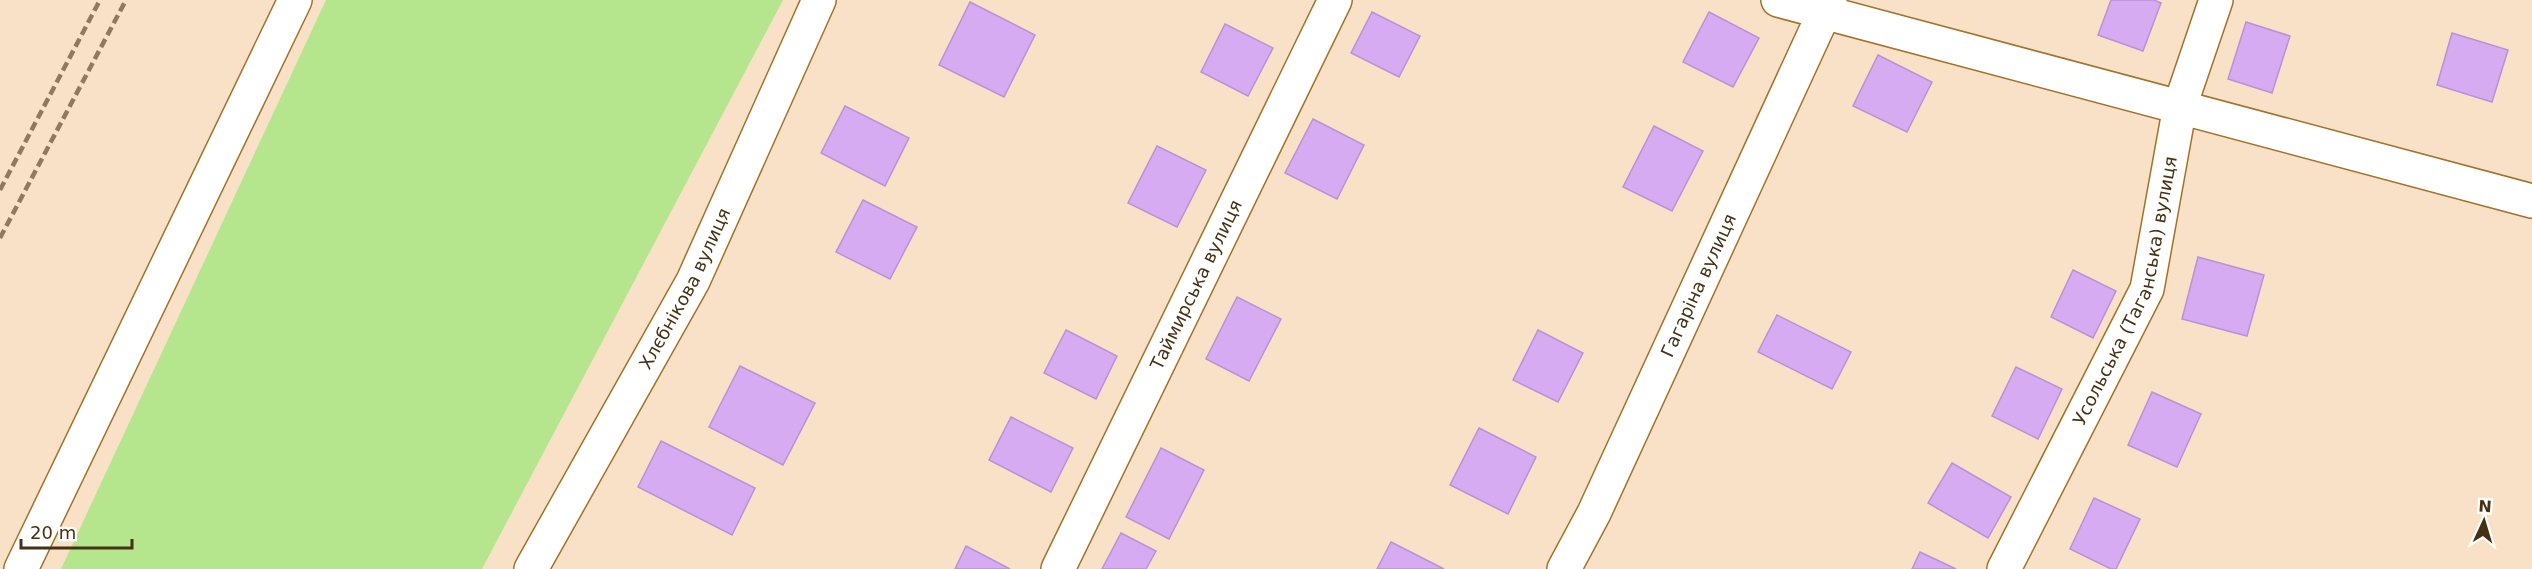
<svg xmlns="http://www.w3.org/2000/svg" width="2532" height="569" viewBox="0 0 2532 569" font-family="'DejaVu Sans',sans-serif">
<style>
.green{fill:#b5e68d}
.building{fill:#d6abf2;stroke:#bb91d6;stroke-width:1.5}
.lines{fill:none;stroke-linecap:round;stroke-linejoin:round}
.minor-casing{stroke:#a47128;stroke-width:36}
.tertiary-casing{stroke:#a47128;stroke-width:36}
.minor{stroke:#fff;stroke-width:33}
.tertiary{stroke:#fff;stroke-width:33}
.rail{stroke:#907a5d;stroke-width:4.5;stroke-dasharray:9 4.5;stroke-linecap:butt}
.labels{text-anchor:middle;stroke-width:4.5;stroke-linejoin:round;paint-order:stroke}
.street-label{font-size:18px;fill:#473113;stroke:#fff}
</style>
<rect width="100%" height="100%" fill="#f8e1c7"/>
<path class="green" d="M326 0H783L482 569H61Z"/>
<g class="building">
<path d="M2111 0H2154L2161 3 2143 51 2098 35Z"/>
<path d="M970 2 1035 35 1004 97 939 65Z"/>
<path d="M1372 12 1420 36 1399 77 1351 53Z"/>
<path d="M1709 12 1759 38 1733 87 1683 62Z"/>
<path d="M2246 22 2290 36 2272 93 2228 79Z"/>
<path d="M1225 24 1273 48 1248 96 1201 72Z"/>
<path d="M2452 33 2508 50 2492 102 2437 85Z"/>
<path d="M1878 55 1932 82 1907 132 1853 106Z"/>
<path d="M845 106 909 138 885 186 821 153Z"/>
<path d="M1313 119 1364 145 1337 199 1285 173Z"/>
<path d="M1654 126 1703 151 1672 211 1623 187Z"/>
<path d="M1157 146 1206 170 1177 227 1128 203Z"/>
<path d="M863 200 917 227 890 279 836 252Z"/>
<path d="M2198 257 2264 275 2247 336 2182 319Z"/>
<path d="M2073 270 2116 291 2093 338 2051 317Z"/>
<path d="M1237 297 1281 319 1249 381 1206 359Z"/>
<path d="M1777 315 1851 352 1832 389 1758 352Z"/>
<path d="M1066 330 1117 356 1096 399 1044 373Z"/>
<path d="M1538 330 1583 353 1558 402 1513 380Z"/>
<path d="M740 366 815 403 783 465 709 427Z"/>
<path d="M2016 367 2062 389 2038 439 1992 416Z"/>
<path d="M2152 392 2201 414 2177 467 2128 445Z"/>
<path d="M1011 417 1073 448 1051 492 989 460Z"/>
<path d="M1479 428 1536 457 1508 514 1450 485Z"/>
<path d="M661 441 755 488 732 535 638 487Z"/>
<path d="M1161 448 1204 470 1169 539 1126 517Z"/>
<path d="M1952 463 2011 497 1988 538 1928 503Z"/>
<path d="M2094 498 2140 519 2116 569H2111L2070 549Z"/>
<path d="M1121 533 1156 551 1146 569H1102Z"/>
<path d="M1391 542 1444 569H1377Z"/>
<path d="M966 546 1010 569H955Z"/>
<path d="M1920 552 1956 569H1912Z"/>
</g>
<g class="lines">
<g class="minor-casing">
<g id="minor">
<path d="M1778 0 2532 201"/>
<path id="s1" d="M531 569 693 281 819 0"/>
<path id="s2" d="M1058 569 1335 0"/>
<path id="s3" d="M1564 569 1594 513 1830 0"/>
<path id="s4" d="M2004 569 2147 289 2180 106 2216 0"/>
</g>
</g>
<g class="tertiary-casing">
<path id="tertiary" d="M21 569 295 0"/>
</g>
<use href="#minor" class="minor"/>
<use href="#tertiary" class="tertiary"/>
<g class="rail">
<path d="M0 190 100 0"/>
<path d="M0 238 126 0"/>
</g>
</g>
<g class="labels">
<g class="street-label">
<text dy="6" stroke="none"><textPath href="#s2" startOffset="316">Таймирська вулиця</textPath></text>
<text dy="6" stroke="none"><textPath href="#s3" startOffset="314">Гагаріна вулиця</textPath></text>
<text dy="6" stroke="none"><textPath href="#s1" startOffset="320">Хлєбнікова вулиця</textPath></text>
<text dy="6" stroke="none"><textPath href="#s4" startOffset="306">Усольська (Таганська) вулиця</textPath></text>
</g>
</g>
<g transform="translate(2484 521) rotate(4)" stroke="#ffffff" stroke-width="4.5" paint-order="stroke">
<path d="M0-4.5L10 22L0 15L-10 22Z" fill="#473113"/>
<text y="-9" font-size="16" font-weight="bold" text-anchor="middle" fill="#473113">N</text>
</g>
<path d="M21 539v9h111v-9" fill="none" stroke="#473113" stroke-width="3"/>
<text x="30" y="539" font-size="18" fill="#473113" stroke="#ffffff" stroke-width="4.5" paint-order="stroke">20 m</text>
</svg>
